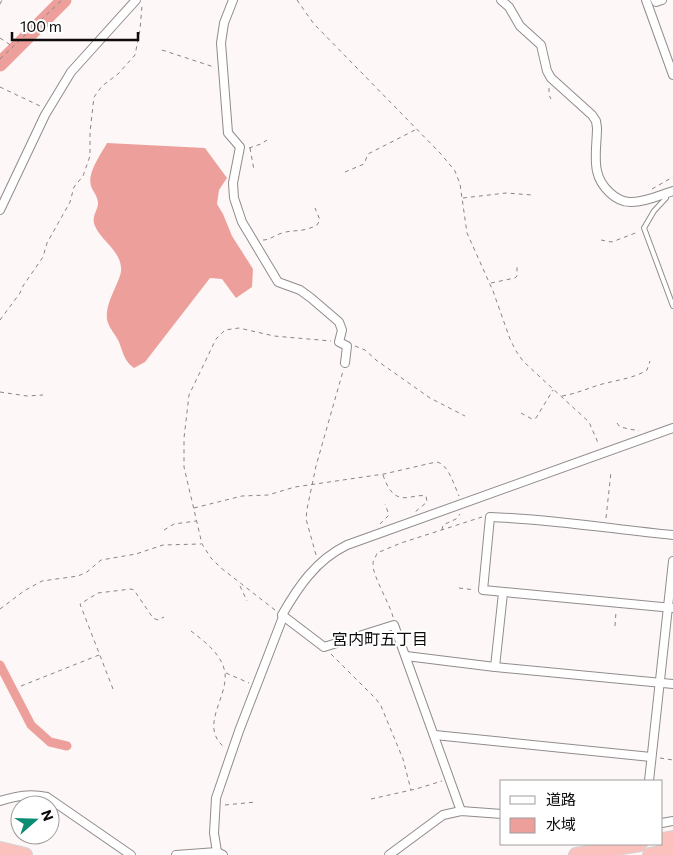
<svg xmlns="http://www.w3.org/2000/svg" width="673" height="855" viewBox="0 0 673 855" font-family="Commissioner,'Noto Sans JP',sans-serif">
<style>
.water{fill:#eda09b}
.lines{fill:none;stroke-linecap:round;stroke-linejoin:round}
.canal{stroke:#eda09b;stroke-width:9}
.river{stroke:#eda09b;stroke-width:15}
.lane-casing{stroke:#918c8b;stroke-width:6}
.street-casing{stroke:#918c8b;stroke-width:10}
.highway-casing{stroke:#d4d3d3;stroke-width:16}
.path{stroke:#898484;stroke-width:1;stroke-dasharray:4 4;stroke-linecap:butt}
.lane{stroke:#fff;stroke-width:4}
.street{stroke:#fff;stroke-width:8}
.highway{stroke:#fbc2bd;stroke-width:14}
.labels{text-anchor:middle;stroke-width:4;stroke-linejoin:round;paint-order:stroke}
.neighbourhood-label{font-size:16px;fill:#0e0c0b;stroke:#fff}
</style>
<rect width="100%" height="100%" fill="#fef7f7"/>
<path class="water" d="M107 143 205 148 227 178 219 190 217 204 223 214 232 236 253 269 252 287 236 298 222 279 210 278 145 362 134 368C125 362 123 353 119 342 116 335 108 327 107 319 105 300 123 279 121 267 119 249 102 242 95 226 91 217 97 212 98 204 98 196 93 192 91 186 87 173 101 154 107 143Z"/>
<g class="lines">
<path class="canal" d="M0 665 31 725 50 742 67 746"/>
<path class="river" d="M0 64 64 0"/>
<g class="lane-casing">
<path id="lane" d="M666 193V198L654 211 644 228 673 306"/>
</g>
<g class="street-casing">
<g id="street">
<path d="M233 0 224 23 221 43 228 133 240 147 233 183 234 198 242 222 278 282 300 290 311 298 339 322 342 330 339 342 347 346 345 363"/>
<path d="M501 0 509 7 520 26 541 45 547 71 551 78 592 115 596 121 597 128C597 141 594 158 597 171 600 186 616 203 632 202 646 202 660 195 673 191"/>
<path d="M646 0 673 75"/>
<path d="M655 0 656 2 662 0"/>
<path d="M0 210 45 115 71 72 136 0"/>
<path d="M673 535C612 529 551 519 490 517L483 590 673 608"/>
<path d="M406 656 495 667 673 684"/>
<path d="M495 667 503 593"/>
<path d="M435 735 651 757"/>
<path d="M649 781 673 561"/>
<path d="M0 801C17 796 29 793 47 797L131 855"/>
<path d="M461 811 394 625 324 647 282 615C298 587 316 560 347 545L673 428"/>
<path d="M662 823 673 821"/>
<path d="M217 852 214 833 216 798 239 731 283 617"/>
<path d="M176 855 217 852 223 855"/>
<path d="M389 855 443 815 461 811 502 814"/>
</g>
</g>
<g class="highway-casing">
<g id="highway">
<path d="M662 840 673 838"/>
<path d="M0 849 25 855"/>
<path d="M576 855 640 844"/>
<path d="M650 855 673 851"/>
</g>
</g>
<g class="path">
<path d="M297 0 314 24 441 154 455 171 460 184 467 233 493 291 510 339 516 351 523 361 540 377 589 422 599 445"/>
<path d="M0 4 2 0"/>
<path d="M0 38 12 46"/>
<path d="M162 50 214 67"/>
<path d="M0 59 62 0"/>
<path d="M0 87 40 106"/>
<path d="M549 88V95L551 99"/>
<path d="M249 148 261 144 267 140"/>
<path d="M250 148 254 170"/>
<path d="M345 172 364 164 368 154 415 130"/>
<path d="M652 189 673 177"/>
<path d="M463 198 506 193 532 195"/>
<path d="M263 240C270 240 275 235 282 233 295 229 302 233 317 225L320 220 315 208"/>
<path d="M601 240 612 242 638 232"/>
<path d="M491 283 515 278 517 276V267"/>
<path d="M0 320 20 293 23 286 43 257 47 243 70 202 74 187 83 176 90 156V132L94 97 102 86 118 74 135 55 140 30 142 6"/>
<path d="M355 346 365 350 376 360 430 398 465 416"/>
<path d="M0 392 27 396 43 395"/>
<path d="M562 396C575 394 586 389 599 385 615 380 633 379 647 370L650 361"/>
<path d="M521 413 532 419 536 418 553 390"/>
<path d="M617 423 620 427 639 431"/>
<path d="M383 475C388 489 394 501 411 497 416 496 421 495 426 496L427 502 415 512"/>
<path d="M194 508 242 496 268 495 295 487 384 474 436 462C448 463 454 485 459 496"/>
<path d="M606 518 611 472"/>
<path d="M380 524 389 515 385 504"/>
<path d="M164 530 174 524 196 521"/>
<path d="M442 530 443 525 456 519 460 514"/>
<path d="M316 555 306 519 307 509 316 466 343 371"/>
<path d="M240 586 247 601"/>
<path d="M459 588 475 590"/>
<path d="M0 609 24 591 42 581 78 576 87 572 101 560 136 554 163 545 201 544"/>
<path d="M275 610 221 568 211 558 202 544 184 467V438L189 395 216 339 225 330 239 328 274 336 331 341"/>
<path d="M393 617C390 604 372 575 373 564 373 560 376 557 377 553L401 543 482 517"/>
<path d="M615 626 616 612"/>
<path d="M191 631C205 642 222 654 225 673 228 698 199 726 224 747"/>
<path d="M331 654 376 699 381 706 403 759 411 790"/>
<path d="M226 673 249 683"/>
<path d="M21 686 99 655"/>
<path d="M113 689 80 604 98 593 131 589 134 590 153 618 158 620 164 617"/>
<path d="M660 758 673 760"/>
<path d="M371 799 416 789 442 781"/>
<path d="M225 805 256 802"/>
</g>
<use href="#lane" class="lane"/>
<use href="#street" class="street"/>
<use href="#highway" class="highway"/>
</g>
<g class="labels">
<g class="neighbourhood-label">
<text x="380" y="645">宮内町五丁目</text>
</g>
</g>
<rect x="500" y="780" width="162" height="65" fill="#ffffff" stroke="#9f9e9d"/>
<rect x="510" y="796" width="25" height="8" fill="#ffffff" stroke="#9f9e9d"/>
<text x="546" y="805" font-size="15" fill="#0e0c0b">道路</text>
<rect x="510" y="818" width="25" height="15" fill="#eda09b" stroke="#9f9e9d"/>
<text x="546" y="830" font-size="15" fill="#0e0c0b">水域</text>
<g transform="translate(35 820) rotate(70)"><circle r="24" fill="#ffffff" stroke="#9f9e9d"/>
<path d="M0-4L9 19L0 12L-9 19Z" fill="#0a8d73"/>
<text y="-8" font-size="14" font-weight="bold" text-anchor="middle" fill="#0e0c0b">N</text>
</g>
<path d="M12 32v8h126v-8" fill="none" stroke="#0e0c0b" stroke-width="2.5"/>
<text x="20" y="32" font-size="15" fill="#0e0c0b" stroke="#ffffff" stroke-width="4" paint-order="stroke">100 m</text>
</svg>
